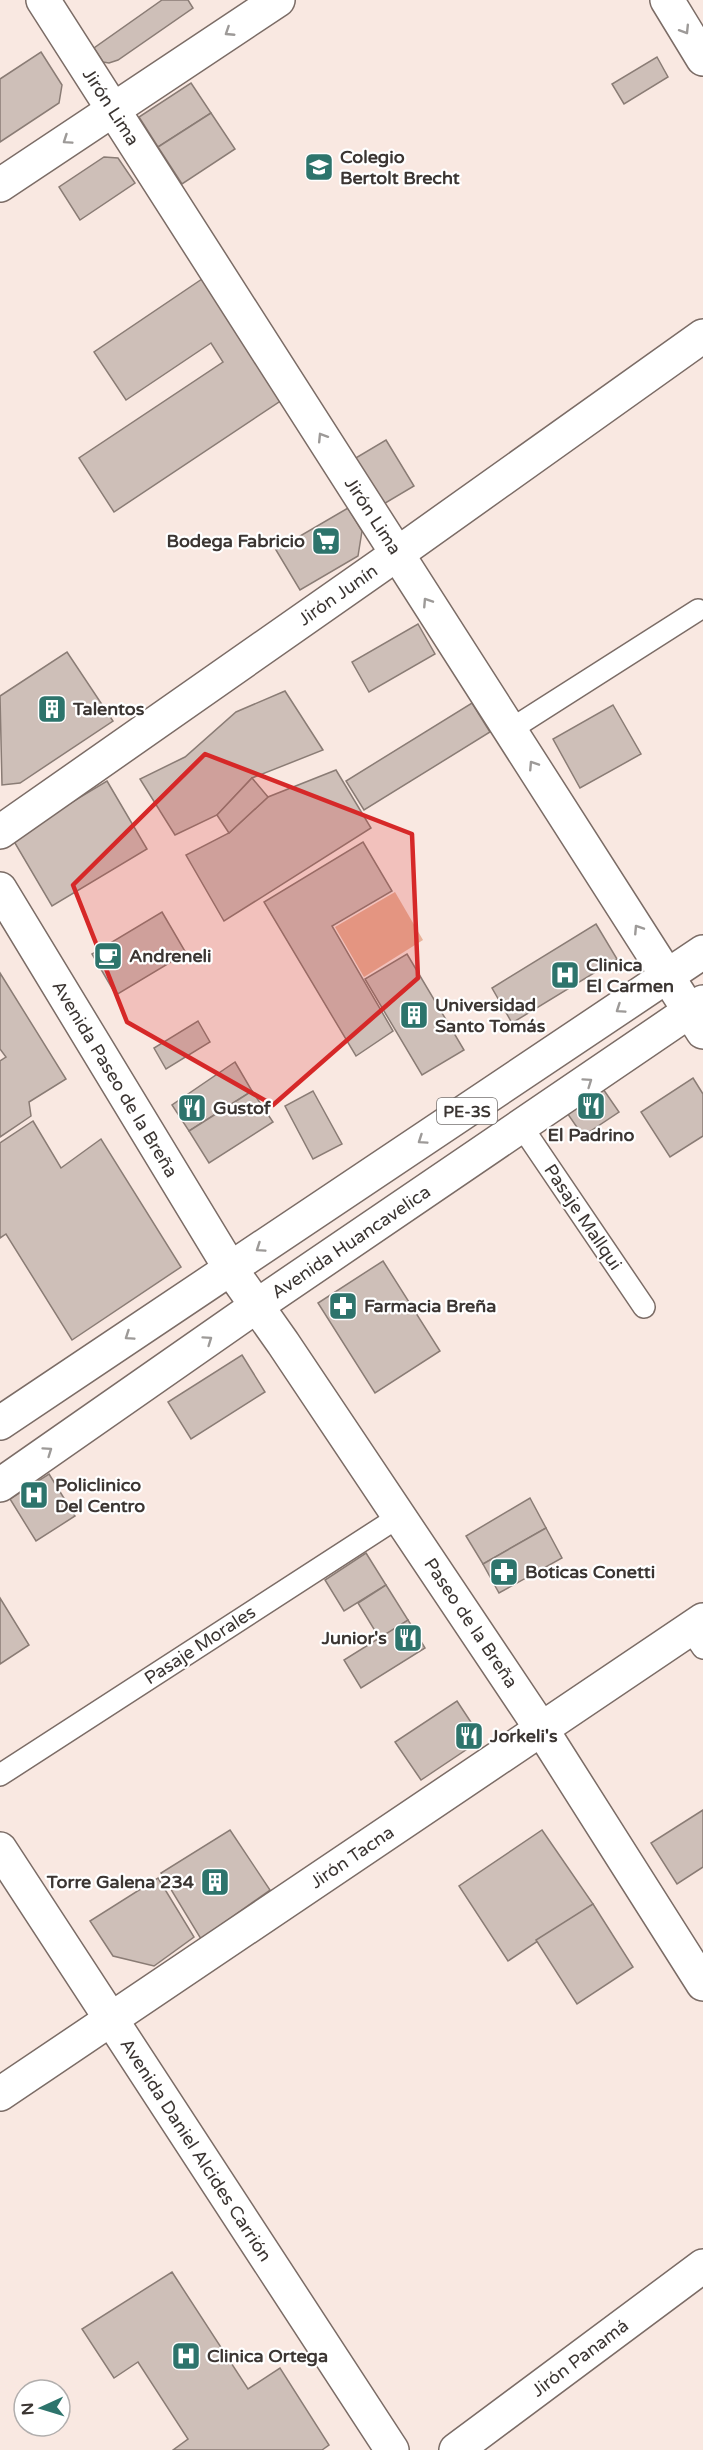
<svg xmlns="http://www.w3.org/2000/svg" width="703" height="2450" viewBox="0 0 703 2450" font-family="'Varela Round',sans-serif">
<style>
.green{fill:#e8b198}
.building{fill:#cebfb8;stroke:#8a7c75;stroke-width:1.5}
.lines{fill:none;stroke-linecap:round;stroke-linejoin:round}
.service-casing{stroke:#7b6c66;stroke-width:24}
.minor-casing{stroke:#7b6c66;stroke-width:36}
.tertiary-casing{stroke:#7b6c66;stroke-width:36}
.primary-casing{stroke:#7b6c66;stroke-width:36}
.trunk-casing{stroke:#7b6c66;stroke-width:36}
.service{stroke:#fff;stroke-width:21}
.minor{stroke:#fff;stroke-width:33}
.tertiary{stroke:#fff;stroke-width:33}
.primary{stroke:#fff;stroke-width:33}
.trunk{stroke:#fff;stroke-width:33}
.oneway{stroke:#9d9a98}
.marked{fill:#d62828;fill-opacity:0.2;stroke:#d62828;stroke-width:4.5;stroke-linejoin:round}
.labels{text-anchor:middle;stroke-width:4.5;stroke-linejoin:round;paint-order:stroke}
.shield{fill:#fff;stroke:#767270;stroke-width:1.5}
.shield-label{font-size:16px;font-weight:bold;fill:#3b3532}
.street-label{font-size:18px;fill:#3b3532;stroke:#fff}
.poi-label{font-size:18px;font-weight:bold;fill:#3b3532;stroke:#fff;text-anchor:start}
</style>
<rect width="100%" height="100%" fill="#f9e8e1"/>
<path class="green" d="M395 892 423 940 364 977 335 927Z"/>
<g class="building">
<path d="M162 0H188L193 8 118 60 109 63 103 62 94 48Z"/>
<path d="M41 52 62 85 59 103 0 142V79Z"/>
<path d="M657 57 668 77 624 104 612 84Z"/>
<path d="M191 83 211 113 158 147 139 117Z"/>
<path d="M211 113 235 149 182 184 158 147Z"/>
<path d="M104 157 118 158 135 183 80 220 59 187Z"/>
<path d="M205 277 285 398 114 512 79 458 223 362 211 343 126 400 94 352Z"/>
<path d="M386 440 414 486 382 505 354 459Z"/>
<path d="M348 508 362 531 358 556 300 590 276 550Z"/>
<path d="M418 624 435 654 369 692 352 662Z"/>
<path d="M67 652 113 721 20 783 2 785 0 696Z"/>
<path d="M285 691 323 750 252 778 217 815 175 835 140 779 185 757 236 712Z"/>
<path d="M472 703 490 732 364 810 346 781Z"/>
<path d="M613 705 641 754 580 788 553 739Z"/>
<path d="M336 770 371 828 224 921 186 855 229 833 268 797Z"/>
<path d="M252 778 268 797 229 833 217 815Z"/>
<path d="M107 781 147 849 52 906 12 838Z"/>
<path d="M363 842 392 891 332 926 393 1031 356 1056 264 902Z"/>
<path d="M162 912 186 953 116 995 92 954Z"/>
<path d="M596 924 617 959 512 1023 492 988Z"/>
<path d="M407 954 464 1050 422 1075 365 979Z"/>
<path d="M0 973 66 1079 29 1102 31 1116 0 1137V1061L6 1057 0 1049Z"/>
<path d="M198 1021 210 1042 166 1069 154 1048Z"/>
<path d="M235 1062 252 1091 189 1131 172 1105Z"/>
<path d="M693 1078 703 1094V1136L670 1157 641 1112Z"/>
<path d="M601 1086 619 1112 583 1136 565 1110Z"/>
<path d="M252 1091 273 1122 209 1163 189 1131Z"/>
<path d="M313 1091 342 1144 313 1159 285 1106Z"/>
<path d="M33 1121 61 1168 101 1139 181 1267 72 1340 6 1234 0 1238V1143Z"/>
<path d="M383 1261 440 1351 375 1393 318 1303Z"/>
<path d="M242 1355 265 1392 191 1439 168 1402Z"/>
<path d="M49 1474 75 1516 36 1541 10 1499Z"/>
<path d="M530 1498 546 1528 483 1564 466 1536Z"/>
<path d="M546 1528 562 1558 499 1593 483 1564Z"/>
<path d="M366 1553 386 1585 344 1611 325 1580Z"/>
<path d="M386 1585 408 1620 380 1639 358 1603Z"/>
<path d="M0 1598 29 1645 0 1664Z"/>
<path d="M408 1620 425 1648 361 1688 344 1660Z"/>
<path d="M457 1701 482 1739 421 1780 395 1742Z"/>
<path d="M703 1810V1867L677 1884 651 1843Z"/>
<path d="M230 1830 270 1890 201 1939 161 1873Z"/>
<path d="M542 1830 593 1904 508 1961 459 1886Z"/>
<path d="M158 1878 194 1937 154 1966 113 1956 90 1921Z"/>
<path d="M593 1904 633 1967 577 2004 536 1940Z"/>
<path d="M172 2272 248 2389 280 2368 329 2445 322 2450H173L188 2439 138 2362 114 2378 82 2329Z"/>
</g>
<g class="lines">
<g class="service-casing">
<g id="service">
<path d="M510 730 698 610"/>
<path d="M522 1127 644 1307"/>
<path d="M690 1629 703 1648"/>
<path d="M0 1775 400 1516"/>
</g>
</g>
<g class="minor-casing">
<g id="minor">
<path d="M43 0 703 1032"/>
<path d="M667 0 703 59"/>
<path d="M0 185 278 0"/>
<path d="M0 832 397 554 703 336"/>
<path d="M230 1268 283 1343 542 1730 703 1984"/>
<path d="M0 2094 703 1620"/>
<path d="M456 2450 703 2266"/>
</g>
</g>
<g class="tertiary-casing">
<path id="tertiary" d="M0 889 230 1268"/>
</g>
<g class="primary-casing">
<path id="primary" d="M0 1849 392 2450"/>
</g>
<g class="trunk-casing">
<g id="trunk">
<path d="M0 1423 703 952"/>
<path d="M0 1485 258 1305 703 1002"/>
</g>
</g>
<use href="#service" class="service"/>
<use href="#minor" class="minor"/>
<use href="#tertiary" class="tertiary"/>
<use href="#primary" class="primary"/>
<use href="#trunk" class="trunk"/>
</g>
<defs><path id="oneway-chevron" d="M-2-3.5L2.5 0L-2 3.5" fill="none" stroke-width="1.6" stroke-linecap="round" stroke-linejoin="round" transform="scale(1.5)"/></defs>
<g class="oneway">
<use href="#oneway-chevron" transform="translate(685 30) rotate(58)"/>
<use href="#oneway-chevron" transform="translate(229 32) rotate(147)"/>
<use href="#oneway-chevron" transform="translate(67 140) rotate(146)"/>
<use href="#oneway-chevron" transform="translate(322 437) rotate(-122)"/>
<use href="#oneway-chevron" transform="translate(427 602) rotate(-123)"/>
<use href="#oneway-chevron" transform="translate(533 765) rotate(-123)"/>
<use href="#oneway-chevron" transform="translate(638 929) rotate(-123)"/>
<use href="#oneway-chevron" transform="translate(620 1009) rotate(146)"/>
<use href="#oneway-chevron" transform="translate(588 1082) rotate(-35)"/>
<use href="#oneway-chevron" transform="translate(422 1140) rotate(146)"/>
<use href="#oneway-chevron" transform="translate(260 1248) rotate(146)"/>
<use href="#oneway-chevron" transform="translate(129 1336) rotate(146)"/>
<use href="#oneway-chevron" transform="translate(208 1340) rotate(-35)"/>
<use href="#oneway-chevron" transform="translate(48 1451) rotate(-35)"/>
</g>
<path class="marked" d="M205 754 412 834 418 978 273 1105 127 1022 73 885Z"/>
<defs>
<g id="school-square" transform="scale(1.5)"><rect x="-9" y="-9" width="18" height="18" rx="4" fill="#2d746c" stroke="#fff"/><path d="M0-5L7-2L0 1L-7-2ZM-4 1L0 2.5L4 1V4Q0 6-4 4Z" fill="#fff"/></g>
<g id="supermarket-square" transform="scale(1.5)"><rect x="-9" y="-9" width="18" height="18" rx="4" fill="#2d746c" stroke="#fff"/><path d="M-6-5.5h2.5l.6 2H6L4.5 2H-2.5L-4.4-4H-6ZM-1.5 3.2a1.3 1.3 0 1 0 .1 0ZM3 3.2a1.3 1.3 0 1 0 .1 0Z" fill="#fff"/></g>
<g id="building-square" transform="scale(1.5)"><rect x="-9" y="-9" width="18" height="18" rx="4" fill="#2d746c" stroke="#fff"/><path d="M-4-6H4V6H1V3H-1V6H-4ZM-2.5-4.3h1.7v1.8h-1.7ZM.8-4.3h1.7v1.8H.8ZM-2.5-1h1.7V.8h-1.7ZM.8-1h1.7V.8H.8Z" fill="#fff"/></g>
<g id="cafe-square" transform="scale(1.5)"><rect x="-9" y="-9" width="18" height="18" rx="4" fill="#2d746c" stroke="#fff"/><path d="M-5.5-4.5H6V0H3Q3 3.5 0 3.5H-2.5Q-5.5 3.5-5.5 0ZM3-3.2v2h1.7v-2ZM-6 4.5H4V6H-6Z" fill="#fff"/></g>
<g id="hospital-square" transform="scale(1.5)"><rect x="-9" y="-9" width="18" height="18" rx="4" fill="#2d746c" stroke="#fff"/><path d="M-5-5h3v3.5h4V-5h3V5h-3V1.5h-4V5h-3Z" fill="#fff"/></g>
<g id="restaurant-square" transform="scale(1.5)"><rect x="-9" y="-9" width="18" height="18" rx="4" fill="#2d746c" stroke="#fff"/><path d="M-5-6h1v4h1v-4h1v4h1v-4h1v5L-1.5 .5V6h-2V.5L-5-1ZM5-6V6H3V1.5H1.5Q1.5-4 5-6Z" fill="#fff"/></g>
<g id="pharmacy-square" transform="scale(1.5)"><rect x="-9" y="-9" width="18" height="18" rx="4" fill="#2d746c" stroke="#fff"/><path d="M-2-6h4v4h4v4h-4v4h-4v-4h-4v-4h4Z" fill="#fff"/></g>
</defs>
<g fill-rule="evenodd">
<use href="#school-square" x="319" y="167"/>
<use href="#supermarket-square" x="326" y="541"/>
<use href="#building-square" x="52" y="709"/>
<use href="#cafe-square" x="108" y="956"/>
<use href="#hospital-square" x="565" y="975"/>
<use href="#building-square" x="414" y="1015"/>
<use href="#restaurant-square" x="591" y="1106"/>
<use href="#restaurant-square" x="192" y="1108"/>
<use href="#pharmacy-square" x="343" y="1306"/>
<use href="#hospital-square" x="34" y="1495"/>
<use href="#pharmacy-square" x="504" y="1572"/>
<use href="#restaurant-square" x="408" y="1638"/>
<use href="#restaurant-square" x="469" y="1736"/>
<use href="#building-square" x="215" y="1882"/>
<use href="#hospital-square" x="186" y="2356"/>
</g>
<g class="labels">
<rect class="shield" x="437" y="1098" width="60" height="26" rx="4.5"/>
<g class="shield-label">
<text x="467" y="1117">PE-3S</text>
</g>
<g class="street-label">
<text transform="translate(111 107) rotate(57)" y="6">Jirón Lima</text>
<text transform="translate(373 516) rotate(57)" y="6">Jirón Lima</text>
<text transform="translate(338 595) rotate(-35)" y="6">Jirón Junín</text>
<text transform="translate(115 1079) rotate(59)" y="6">Avenida Paseo de la Breña</text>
<text transform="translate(583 1217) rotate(56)" y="6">Pasaje Mallqui</text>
<text transform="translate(351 1242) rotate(-34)" y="6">Avenida Huancavelica</text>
<text transform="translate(471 1623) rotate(56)" y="6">Paseo de la Breña</text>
<text transform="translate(200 1645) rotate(-33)" y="6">Pasaje Morales</text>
<text transform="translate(352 1857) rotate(-34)" y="6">Jirón Tacna</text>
<text transform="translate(196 2150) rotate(57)" y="6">Avenida Daniel Alcides Carrión</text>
<text transform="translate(580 2358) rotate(-37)" y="6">Jirón Panamá</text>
</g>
<g class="poi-label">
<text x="340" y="163">Colegio<tspan x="340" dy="21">Bertolt Brecht</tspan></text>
<text x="305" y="547" text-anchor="end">Bodega Fabricio</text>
<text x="73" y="715">Talentos</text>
<text x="129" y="962">Andreneli</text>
<text x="586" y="971">Clinica<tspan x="586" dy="21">El Carmen</tspan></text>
<text x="435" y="1011">Universidad<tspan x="435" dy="21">Santo Tomás</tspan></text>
<text x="213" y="1114">Gustof</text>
<text x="591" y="1141" text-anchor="middle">El Padrino</text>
<text x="364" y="1312">Farmacia Breña</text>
<text x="55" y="1491">Policlinico<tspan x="55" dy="21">Del Centro</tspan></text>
<text x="525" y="1578">Boticas Conetti</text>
<text x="387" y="1644" text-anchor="end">Junior's</text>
<text x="490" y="1742">Jorkeli's</text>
<text x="194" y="1888" text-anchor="end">Torre Galena 234</text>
<text x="207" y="2362">Clinica Ortega</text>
</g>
</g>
<g transform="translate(42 2408) rotate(266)"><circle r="28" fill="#ffffff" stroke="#b1aead" stroke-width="1.5"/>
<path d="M0-4.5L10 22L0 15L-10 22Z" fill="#2d746c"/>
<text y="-9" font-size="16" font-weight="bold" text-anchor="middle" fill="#3b3532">N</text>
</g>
</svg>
